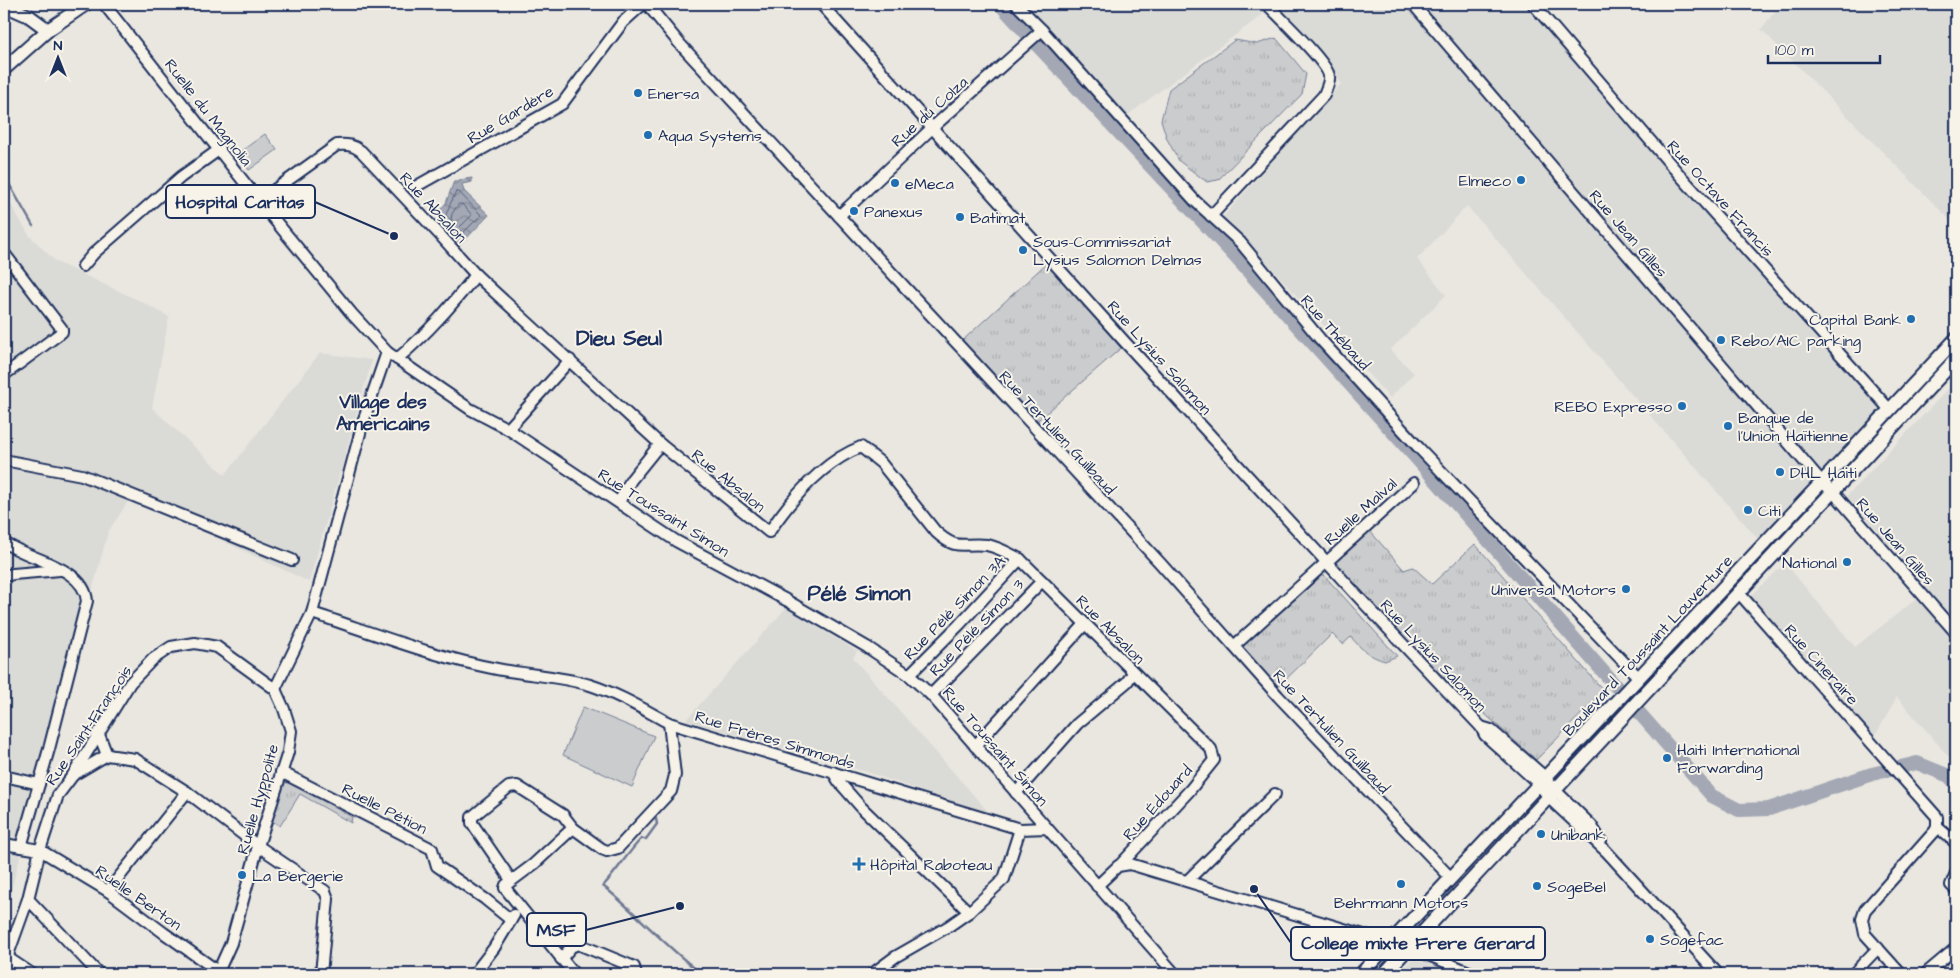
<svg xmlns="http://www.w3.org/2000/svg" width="1960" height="978" viewBox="0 0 1960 978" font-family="'Architects Daughter',sans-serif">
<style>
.built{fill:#dadad6}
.grass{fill:url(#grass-tufts);stroke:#737e96}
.garden{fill:#cbcccd;stroke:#737e96}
.water{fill:url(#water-waves);stroke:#6d7892}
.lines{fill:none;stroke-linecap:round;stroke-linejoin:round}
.shore{stroke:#515f80;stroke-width:1}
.stream{stroke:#6d7892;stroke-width:2.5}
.river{stroke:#a3a8b4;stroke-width:14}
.minor-casing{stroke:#1b2f5e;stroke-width:14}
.major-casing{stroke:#1b2f5e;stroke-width:16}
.minor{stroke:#f7f3e8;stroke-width:10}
.major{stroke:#f7f3e8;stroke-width:12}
.poi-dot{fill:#1f6fb2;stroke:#f7f3e8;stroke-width:2}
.labels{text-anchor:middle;stroke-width:4;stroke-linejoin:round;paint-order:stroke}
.poi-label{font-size:16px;fill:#1b2f5e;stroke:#f7f3e8;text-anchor:start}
.street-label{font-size:16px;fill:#1b2f5e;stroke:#f7f3e8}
.quarter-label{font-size:19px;font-weight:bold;fill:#1b2f5e;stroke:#f7f3e8}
.district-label{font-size:21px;font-weight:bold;fill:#1b2f5e;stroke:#f7f3e8}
.leader{fill:none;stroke:#1b2f5e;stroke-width:2}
.callout-dot{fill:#1b2f5e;stroke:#f7f3e8;stroke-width:2}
.callout{fill:#f7f3e8;stroke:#1b2f5e;stroke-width:2}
.callout-label{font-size:18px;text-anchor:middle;font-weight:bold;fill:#1b2f5e}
</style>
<defs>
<pattern id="grass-tufts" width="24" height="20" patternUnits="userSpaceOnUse" patternTransform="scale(1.25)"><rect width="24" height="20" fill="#cbcccd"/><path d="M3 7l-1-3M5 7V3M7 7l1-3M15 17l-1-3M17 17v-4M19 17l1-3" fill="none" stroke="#aeb0b2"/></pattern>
<pattern id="water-waves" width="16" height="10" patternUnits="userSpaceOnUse" patternTransform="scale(1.25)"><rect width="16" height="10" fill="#a3a8b4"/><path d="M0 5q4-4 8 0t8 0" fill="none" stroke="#848996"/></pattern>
</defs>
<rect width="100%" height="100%" fill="#eae7e0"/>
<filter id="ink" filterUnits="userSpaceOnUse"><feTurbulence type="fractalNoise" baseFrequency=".02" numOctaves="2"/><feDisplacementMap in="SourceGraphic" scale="10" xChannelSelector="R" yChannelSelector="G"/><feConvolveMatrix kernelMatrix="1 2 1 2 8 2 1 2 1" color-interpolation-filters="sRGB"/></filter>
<g filter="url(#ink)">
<g class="built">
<path d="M1023 4H1277L1125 117 1052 34Z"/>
<path d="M1278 4H1529L1882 410 1759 540 1467 206 1417 259 1446 295 1390 350 1414 373 1390 398 1247 241 1223 217 1341 84 1325 61Z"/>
<path d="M1781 4H1956V226L1761 29Z"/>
<path d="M4 193 29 235 56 262 142 302 169 317 152 408 225 475 320 353 372 360 309 582 131 497 108 532 4 916Z"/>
<path d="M1949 388 1956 395V765L1897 697 1875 736 1748 599 1785 563 1855 647 1929 589 1847 496Z"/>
<path d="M786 608 857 651 853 658 991 815 870 773 686 720Z"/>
<path d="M1413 957 1453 974H1401Z"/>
</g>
<g class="grass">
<path d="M1276 38 1306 74 1302 94 1218 180 1207 182 1179 161 1167 139 1161 120 1169 89 1235 40 1257 44Z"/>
<path d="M1049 261 1121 348 1036 422 962 341Z"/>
<path d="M1369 530 1404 570 1413 567 1432 584 1475 544 1604 691 1536 760 1416 652 1334 561Z"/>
<path d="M1323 574 1397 656 1385 661C1370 657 1361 649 1351 637L1343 644 1332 634 1277 688 1241 648Z"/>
<path d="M283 778 352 817 351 823 300 794 280 826 269 819Z"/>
</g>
<g class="garden">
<path d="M265 134 277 150 249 170 237 154Z"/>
<path d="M583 707 654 736 632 787 563 755Z"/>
</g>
<path class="water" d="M472 178V182L462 184 464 191 489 215 458 247 438 231 441 209 446 203 454 181Z"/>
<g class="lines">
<g class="shore">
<path d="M456 192H459L481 215 457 239 443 228C445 214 450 204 456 192Z"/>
<path d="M459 204H462L472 215 456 231 450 225 452 214Z"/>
</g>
<g class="stream">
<path d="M4 175 33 226"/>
<path d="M655 814 657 824 646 839H641C627 854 617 871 603 886 638 914 666 947 702 974"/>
</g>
<path class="river" d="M1000 4 1038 46 1229 250 1418 460 1712 796 1739 810 1769 809 1872 774 1917 763 1949 776 1956 784"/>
<g class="minor-casing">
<g id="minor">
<path d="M104 4 259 201 352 314 387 352 470 409 508 429 676 541 786 600 867 647 909 675 931 695 1047 828"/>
<path d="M647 4 679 43 1161 564 1278 696 1451 878"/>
<path d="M821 4 1123 340 1364 603 1481 727 1485 735 1539 784 1549 798 1606 851 1718 974"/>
<path d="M1016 4 1042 30 1195 201 1240 242 1320 339 1419 448 1639 678"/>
<path d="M1413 4 1822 482 1833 492 1956 633"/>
<path d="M1533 4 1678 173 1890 410"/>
<path d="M415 187 562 104 623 22 643 4"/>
<path d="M259 201 337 145C347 144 353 145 361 151L440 235 476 275 660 444 769 532C792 498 822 462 861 447L881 463 936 532C958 552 962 542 987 545 998 547 1010 554 1020 559L1211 749 1214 760 1190 790 1121 864"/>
<path d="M839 216 932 128 1042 30"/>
<path d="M1211 216 1324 95C1326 89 1330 82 1329 76 1327 62 1279 17 1267 4"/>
<path d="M4 253 62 329V332L4 375"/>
<path d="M83 266 94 253 181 177 220 149"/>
<path d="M397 359C428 333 451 306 476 275"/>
<path d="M508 429 570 360"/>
<path d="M4 460 82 475 292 560"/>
<path d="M619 502 631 480 660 444"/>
<path d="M4 542C28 560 84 566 87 601L49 749 21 847"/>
<path d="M4 576 13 574 60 570"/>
<path d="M1739 593 1937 817V827L1935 831 1865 910 1862 919 1865 934 1901 974"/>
<path d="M312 613C373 633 434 657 497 669 528 675 560 676 590 685 618 694 643 709 669 723L1020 829 1047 828 1175 974"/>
<path d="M1234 646 1414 483"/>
<path d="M909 675 959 625 1020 559"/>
<path d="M275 689 312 613 363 422 387 352"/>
<path d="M931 695 1042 581"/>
<path d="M1481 727 1491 730 1545 777 1555 790 1591 825 1601 841"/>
<path d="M98 732 107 755"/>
<path d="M975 746 1085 624"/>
<path d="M281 772 432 849 437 866 485 899 511 920"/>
<path d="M833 772 839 782 861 807 969 912"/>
<path d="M75 774 107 755 135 759 187 792 258 846 325 891 328 899 321 974"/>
<path d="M4 776 39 784"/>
<path d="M1016 793 1077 724 1127 682 1133 673"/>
<path d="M1937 827 1956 843"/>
<path d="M573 828 534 864 506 885 505 888 574 974"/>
<path d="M4 844 40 850 108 891 164 933 219 972"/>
<path d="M1956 873 1951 885 1956 890"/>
<path d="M511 880 472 823V817L509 787 517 786 563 815 573 828 602 849 607 851 618 848 671 791 675 775 669 723"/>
<path d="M1188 880 1275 794"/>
<path d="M1097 886 1118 866 1130 864 1390 943"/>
<path d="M108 891 187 792"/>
<path d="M28 899 99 974"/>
<path d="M1409 947 1474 974"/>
<path d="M8 958 32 974"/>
<path d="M561 959 571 947 578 944 634 967 636 974"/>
<path d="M6 974 9 952 28 899 40 850 58 795 73 775 130 683 153 659 171 647 195 643 217 647 275 689"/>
<path d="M217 974 231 943 258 846 288 752 291 731 284 709 275 689"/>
<path d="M474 974 494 948 514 915"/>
<path d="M872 974 895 957 949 926 969 912 1004 879 1020 829"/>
<path d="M1853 974 1878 948"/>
<path d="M1925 974 1956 948"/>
</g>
</g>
<g class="major-casing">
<g id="major">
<path d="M4 5 29 16 48 30"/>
<path d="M4 69 48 30 86 4"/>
<path d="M1361 974 1956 339"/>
<path d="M1384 974 1956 359"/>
</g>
</g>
<use href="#minor" class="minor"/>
<use href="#major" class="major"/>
</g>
</g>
<g class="poi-dot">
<circle cx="638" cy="93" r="5"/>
<circle cx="648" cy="135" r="5"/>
<circle cx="1521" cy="180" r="5"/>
<circle cx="895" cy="183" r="5"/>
<circle cx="854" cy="211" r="5"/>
<circle cx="960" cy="217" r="5"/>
<circle cx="1023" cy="250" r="5"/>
<circle cx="1911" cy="319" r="5"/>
<circle cx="1721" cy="340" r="5"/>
<circle cx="1682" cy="406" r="5"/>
<circle cx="1728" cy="426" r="5"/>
<circle cx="1780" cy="472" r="5"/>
<circle cx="1748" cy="510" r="5"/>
<circle cx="1847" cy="562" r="5"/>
<circle cx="1626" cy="589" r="5"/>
<circle cx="1667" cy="758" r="5"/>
<circle cx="1541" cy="834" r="5"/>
<path d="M856.5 856.5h5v5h5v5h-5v5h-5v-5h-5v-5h5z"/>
<circle cx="242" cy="875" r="5"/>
<circle cx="1401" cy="884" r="5"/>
<circle cx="1537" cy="886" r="5"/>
<circle cx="1650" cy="939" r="5"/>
</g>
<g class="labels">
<g class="poi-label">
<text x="648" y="99">Enersa</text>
<text x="658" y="141">Aqua Systems</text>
<text x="1511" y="186" text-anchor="end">Elmeco</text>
<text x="905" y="189">eMeca</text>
<text x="864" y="217">Panexus</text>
<text x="970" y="223">Batimat</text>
<text x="1033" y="247">Sous-Commissariat<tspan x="1033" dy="18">Lysius Salomon Delmas</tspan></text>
<text x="1901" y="325" text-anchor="end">Capital Bank</text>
<text x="1731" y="346">Rebo/AIC parking</text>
<text x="1672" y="412" text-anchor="end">REBO Expresso</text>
<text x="1738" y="423">Banque de<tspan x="1738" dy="18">l’Union Haïtienne</tspan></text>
<text x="1790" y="478">DHL Haiti</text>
<text x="1758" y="516">Citi</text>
<text x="1837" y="568" text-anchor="end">National</text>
<text x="1616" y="595" text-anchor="end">Universal Motors</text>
<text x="1677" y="755">Haiti International<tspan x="1677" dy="18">Forwarding</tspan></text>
<text x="1551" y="840">Unibank</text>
<text x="870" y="870">Hôpital Raboteau</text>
<text x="252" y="881">La Bergerie</text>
<text x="1547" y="892">SogeBel</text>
<text x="1401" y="908" text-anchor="middle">Behrmann Motors</text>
<text x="1660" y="945">Sogefac</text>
</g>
<g class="street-label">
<text transform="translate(929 111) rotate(-42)" y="6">Rue du Colza</text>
<text transform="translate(209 112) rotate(52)" y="6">Ruelle du Magnolia</text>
<text transform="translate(510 114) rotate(-31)" y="6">Rue Gardère</text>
<text transform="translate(1721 198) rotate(48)" y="6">Rue Octave Francis</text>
<text transform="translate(434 207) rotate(47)" y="6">Rue Absalon</text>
<text transform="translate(1629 233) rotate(49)" y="6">Rue Jean Gilles</text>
<text transform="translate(1336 332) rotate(48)" y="6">Rue Thébaud</text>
<text transform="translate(1160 357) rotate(48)" y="6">Rue Lysius Salomon</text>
<text transform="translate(1058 432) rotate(47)" y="6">Rue Tertulien Guilbaud</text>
<text transform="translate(729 480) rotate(39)" y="6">Rue Absalon</text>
<text transform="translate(1360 511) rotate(-42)" y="6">Ruelle Malval</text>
<text transform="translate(664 512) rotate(32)" y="6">Rue Toussaint Simon</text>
<text transform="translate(1896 541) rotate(49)" y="6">Rue Jean Gilles</text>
<text transform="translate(954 607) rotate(-46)" y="6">Rue Pélé Simon 3A</text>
<text transform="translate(976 627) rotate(-46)" y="6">Rue Pélé Simon 3</text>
<text transform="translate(1111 629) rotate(45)" y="6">Rue Absalon</text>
<text transform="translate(1647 645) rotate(-47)" y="6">Boulevard Toussaint Louverture</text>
<text transform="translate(1434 655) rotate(47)" y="6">Rue Lysius Salomon</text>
<text transform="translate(1822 664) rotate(48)" y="6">Rue Cineraire</text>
<text transform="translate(88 725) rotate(-56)" y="6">Rue Saint-François</text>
<text transform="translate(1332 731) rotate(47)" y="6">Rue Tertulien Guilbaud</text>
<text transform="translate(775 739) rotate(17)" y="6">Rue Frères Simmonds</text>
<text transform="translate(996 746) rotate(49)" y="6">Rue Toussaint Simon</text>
<text transform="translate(257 799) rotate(-74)" y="6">Ruelle Hyppolite</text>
<text transform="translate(1157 802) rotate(-48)" y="6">Rue Édouard</text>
<text transform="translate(385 808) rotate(27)" y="6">Ruelle Pétion</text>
<text transform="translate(139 897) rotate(35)" y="6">Ruelle Berton</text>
</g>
<g class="quarter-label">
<text x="383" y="408">Village des<tspan x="383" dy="22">Americains</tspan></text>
</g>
<g class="district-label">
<text x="619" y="345">Dieu Seul</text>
<text x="859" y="600">Pélé Simon</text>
</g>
</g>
<path class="leader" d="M394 236L315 202M680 906L586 930M1254 889L1291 943"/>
<g class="callout-dot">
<circle cx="394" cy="236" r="5"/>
<circle cx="680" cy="906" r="5"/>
<circle cx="1254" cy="889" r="5"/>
</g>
<g class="callout">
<rect x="166" y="185" width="149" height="33" rx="5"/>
<rect x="527" y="913" width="59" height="33" rx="5"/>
<rect x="1291" y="927" width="254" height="33" rx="5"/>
</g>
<g class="callout-label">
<text x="240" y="208">Hospital Caritas</text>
<text x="556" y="936">MSF</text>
<text x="1418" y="949">College mixte Frere Gerard</text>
</g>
<rect width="1960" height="978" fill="none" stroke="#f7f3e8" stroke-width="20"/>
<rect x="10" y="10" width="1940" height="958" fill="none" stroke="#1b2f5e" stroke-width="2" filter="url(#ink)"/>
<g transform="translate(58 58)" stroke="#f7f3e8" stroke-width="4" paint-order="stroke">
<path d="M0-4L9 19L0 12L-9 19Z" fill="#1b2f5e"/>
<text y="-8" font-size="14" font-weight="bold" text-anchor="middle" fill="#1b2f5e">N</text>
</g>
<path d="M1768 55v8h112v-8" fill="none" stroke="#1b2f5e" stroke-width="2.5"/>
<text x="1775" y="55" font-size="15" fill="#1b2f5e" stroke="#f7f3e8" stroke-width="4" paint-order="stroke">100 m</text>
</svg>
